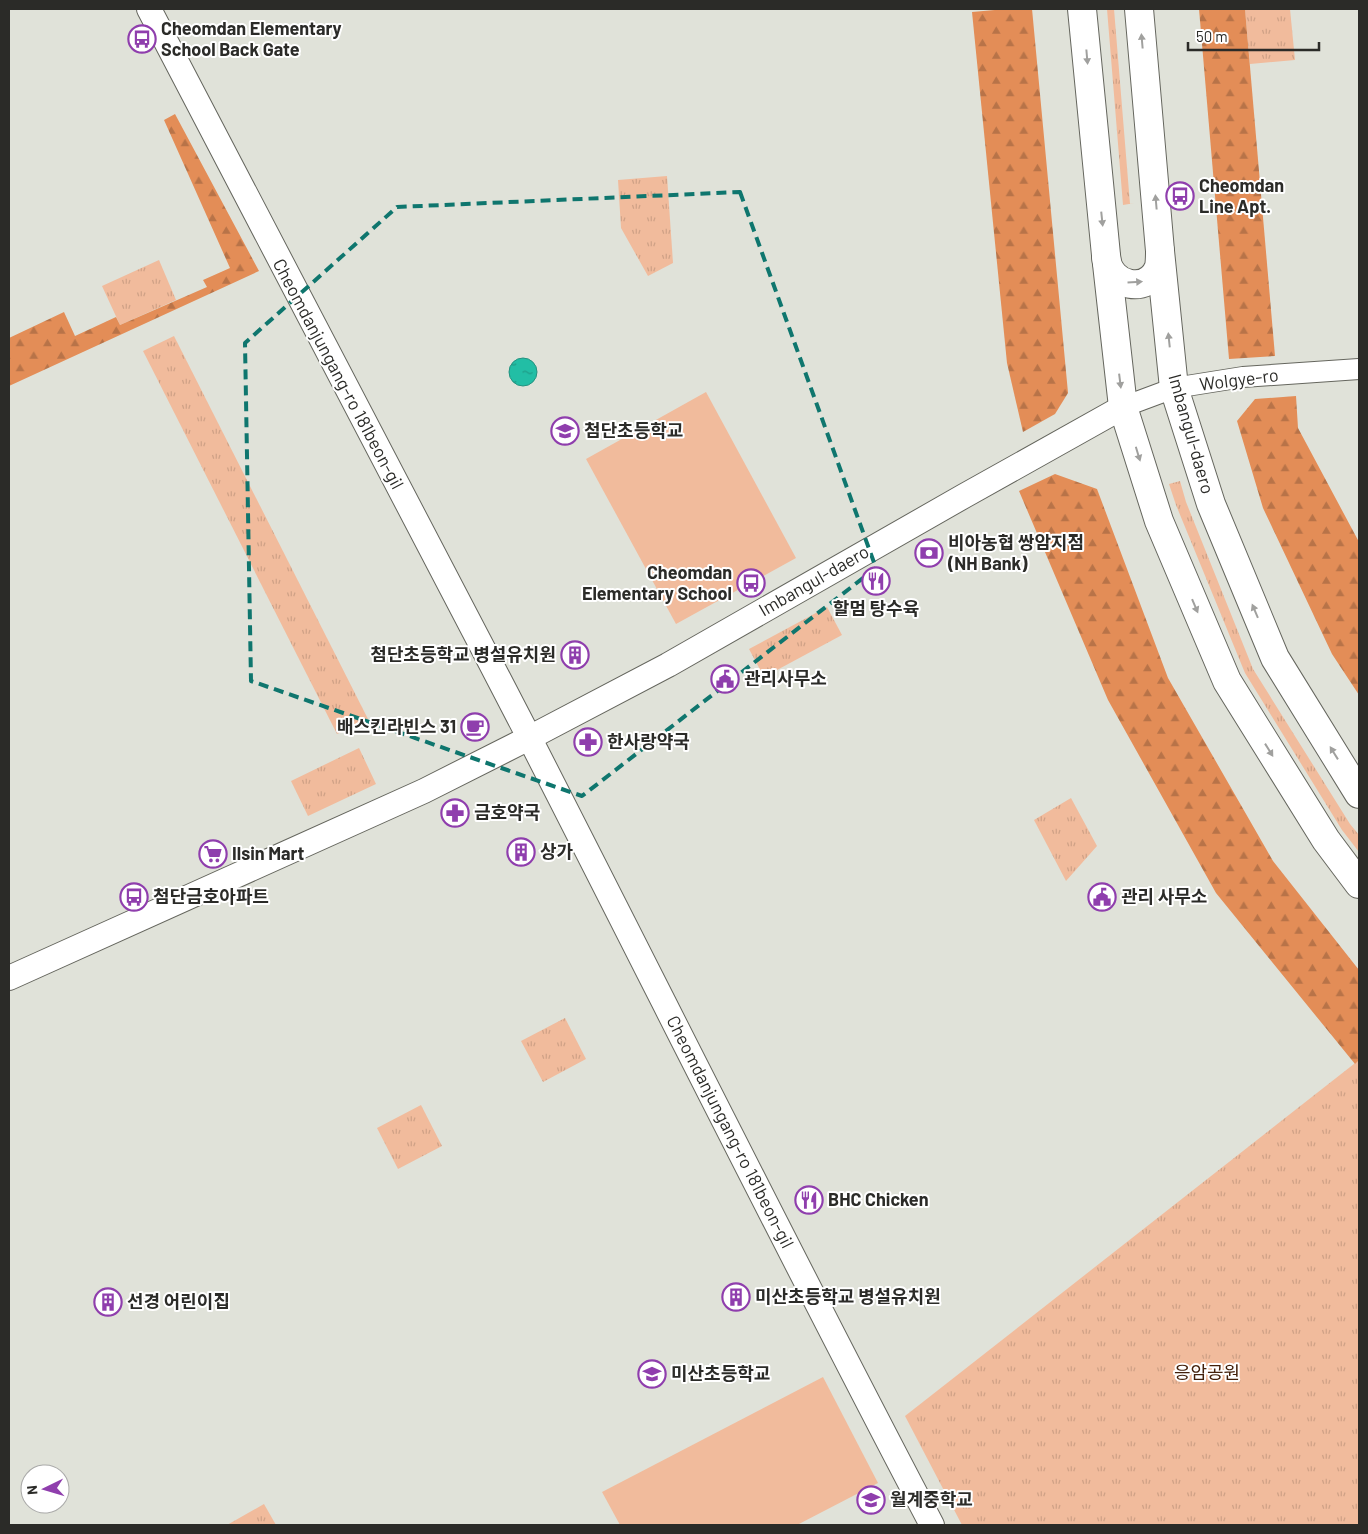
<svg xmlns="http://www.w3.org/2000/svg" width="1368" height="1534" viewBox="0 0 1368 1534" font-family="Barlow,'Noto Sans KR',sans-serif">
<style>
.grass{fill:url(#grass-tufts)}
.forest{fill:url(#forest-firs)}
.pitch{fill:#f1bb9c}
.water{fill:url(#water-ripples);stroke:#259280}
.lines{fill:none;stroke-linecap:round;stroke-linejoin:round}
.minor-casing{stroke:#65665e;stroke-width:22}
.tertiary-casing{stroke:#65665e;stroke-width:26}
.secondary-casing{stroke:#65665e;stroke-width:30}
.minor{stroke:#fff;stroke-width:20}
.tertiary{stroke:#fff;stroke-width:24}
.secondary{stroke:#fff;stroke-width:28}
.oneway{fill:#a0a09e}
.marked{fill:none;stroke:#0f766e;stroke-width:4;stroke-dasharray:10 6;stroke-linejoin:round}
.labels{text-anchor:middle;stroke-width:4;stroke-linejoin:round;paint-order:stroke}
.poi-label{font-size:18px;font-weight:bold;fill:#2b2b28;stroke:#fff;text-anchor:start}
.street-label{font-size:18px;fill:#2b2b28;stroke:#fff}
.park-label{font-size:18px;fill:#43200a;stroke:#fff}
</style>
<defs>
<pattern id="grass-tufts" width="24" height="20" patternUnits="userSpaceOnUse" patternTransform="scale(1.25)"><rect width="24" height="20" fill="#f1bb9c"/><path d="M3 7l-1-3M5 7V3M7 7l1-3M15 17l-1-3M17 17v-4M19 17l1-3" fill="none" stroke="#cfa186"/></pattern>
<pattern id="forest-firs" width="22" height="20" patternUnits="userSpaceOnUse" patternTransform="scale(1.25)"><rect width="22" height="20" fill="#e38d57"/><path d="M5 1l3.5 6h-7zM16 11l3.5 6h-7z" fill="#b87348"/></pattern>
<pattern id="water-ripples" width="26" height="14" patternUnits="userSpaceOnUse" patternTransform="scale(1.25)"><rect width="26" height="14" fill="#22bea5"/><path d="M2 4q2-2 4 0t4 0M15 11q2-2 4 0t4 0" fill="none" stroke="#1e9b86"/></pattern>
</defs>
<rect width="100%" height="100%" fill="#e0e2d9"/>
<g class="grass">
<path d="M1107 9H1114L1130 204 1135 203 1123 205Z"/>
<path d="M1245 9H1290L1295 60 1250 64Z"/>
<path d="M667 176 673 263 648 276 621 228 618 180Z"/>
<path d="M159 260 176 300 120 325 102 286Z"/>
<path d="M174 336 368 719 337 734 143 351Z"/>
<path d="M1180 481 1186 502 1253 669 1350 824 1359 835V852L1342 830 1245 673 1176 505 1169 484Z"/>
<path d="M827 607 842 635 764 677 749 649Z"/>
<path d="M359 748 376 784 308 816 291 781Z"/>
<path d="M1071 798 1097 846 1066 881 1034 820Z"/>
<path d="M565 1018 586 1059 543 1082 521 1041Z"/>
<path d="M1359 1060V1525H962L905 1416Z"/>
<path d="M421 1105 442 1146 398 1169 377 1128Z"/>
<path d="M264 1504 276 1525H227Z"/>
</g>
<g class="forest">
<path d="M1006 9H1032L1068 393 1055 414 1023 432 1007 363 972 12Z"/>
<path d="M1199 9H1245L1275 356 1229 359Z"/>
<path d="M175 114 259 271 9 386V338L64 312 75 336 116 317 120 325 207 287 203 280 230 268 164 120Z"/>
<path d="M1296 396 1298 428 1359 542V695L1332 654 1263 508 1237 421 1255 399Z"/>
<path d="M1055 474 1097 489 1168 678 1273 861 1359 970V1060L1355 1064 1216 893 1108 700 1019 491Z"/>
</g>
<g class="pitch">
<path d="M706 392 796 558 676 624 586 459Z"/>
<path d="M823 1377 878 1483 797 1525H620L602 1492Z"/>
</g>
<circle class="water" cx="523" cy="372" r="14"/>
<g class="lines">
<g class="minor-casing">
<path id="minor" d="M1123 407 1174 388 1243 377 1359 369"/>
</g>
<g class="tertiary-casing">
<g id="tertiary">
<path d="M149 9C274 253 404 495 530 739 664 1001 795 1265 932 1525"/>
<path d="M9 978 424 791 529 738 668 665 964 496 1123 407"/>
</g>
</g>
<g class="secondary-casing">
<g id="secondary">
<path d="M1082 9 1106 255 1123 407 1159 521 1227 681 1326 840 1359 884"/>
<path d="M1139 9 1160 251 1174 388 1211 504 1275 658 1359 794"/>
<path d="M1106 257C1109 287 1148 295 1159 267 1160 262 1160 256 1160 251"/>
</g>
</g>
<use href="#minor" class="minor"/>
<use href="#tertiary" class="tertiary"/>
<use href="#secondary" class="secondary"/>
</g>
<defs><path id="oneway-solid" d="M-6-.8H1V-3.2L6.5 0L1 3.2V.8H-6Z" transform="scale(1.25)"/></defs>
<g class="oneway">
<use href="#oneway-solid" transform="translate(1142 41) rotate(-95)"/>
<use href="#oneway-solid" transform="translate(1087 57) rotate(85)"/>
<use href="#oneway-solid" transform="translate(1156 202) rotate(-95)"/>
<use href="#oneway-solid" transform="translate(1102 219) rotate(84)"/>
<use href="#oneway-solid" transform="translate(1135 282) rotate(-4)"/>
<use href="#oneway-solid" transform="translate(1169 340) rotate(-96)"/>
<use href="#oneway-solid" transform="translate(1120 381) rotate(83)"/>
<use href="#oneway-solid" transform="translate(1138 454) rotate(73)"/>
<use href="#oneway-solid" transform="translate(1195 606) rotate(67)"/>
<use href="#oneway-solid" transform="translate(1255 611) rotate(-113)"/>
<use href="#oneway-solid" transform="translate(1269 750) rotate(58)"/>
<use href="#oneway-solid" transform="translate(1334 753) rotate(-122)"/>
</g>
<path class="marked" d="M740 192 876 568 582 796 251 681 245 343 397 207Z"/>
<defs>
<g id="bus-ring" transform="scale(1.4375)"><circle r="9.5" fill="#fff" stroke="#8f3ead" stroke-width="1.5"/><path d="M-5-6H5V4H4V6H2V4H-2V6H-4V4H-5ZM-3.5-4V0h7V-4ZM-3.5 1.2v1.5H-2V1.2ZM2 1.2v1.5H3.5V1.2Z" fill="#8f3ead"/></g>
<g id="school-ring" transform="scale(1.4375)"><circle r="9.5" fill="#fff" stroke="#8f3ead" stroke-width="1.5"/><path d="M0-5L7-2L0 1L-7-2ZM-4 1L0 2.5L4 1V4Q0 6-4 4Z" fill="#8f3ead"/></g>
<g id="bank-ring" transform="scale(1.4375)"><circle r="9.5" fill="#fff" stroke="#8f3ead" stroke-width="1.5"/><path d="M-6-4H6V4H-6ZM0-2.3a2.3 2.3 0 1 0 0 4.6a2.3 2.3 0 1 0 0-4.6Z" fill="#8f3ead"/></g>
<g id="restaurant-ring" transform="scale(1.4375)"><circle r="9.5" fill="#fff" stroke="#8f3ead" stroke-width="1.5"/><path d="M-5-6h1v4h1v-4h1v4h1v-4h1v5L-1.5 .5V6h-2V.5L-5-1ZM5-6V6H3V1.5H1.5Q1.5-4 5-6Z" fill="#8f3ead"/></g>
<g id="building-ring" transform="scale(1.4375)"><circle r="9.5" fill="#fff" stroke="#8f3ead" stroke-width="1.5"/><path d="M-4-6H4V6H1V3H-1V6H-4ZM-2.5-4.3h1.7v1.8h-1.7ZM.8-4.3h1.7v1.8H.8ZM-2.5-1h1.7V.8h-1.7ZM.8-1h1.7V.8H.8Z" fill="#8f3ead"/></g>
<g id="civic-ring" transform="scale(1.4375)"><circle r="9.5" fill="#fff" stroke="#8f3ead" stroke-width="1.5"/><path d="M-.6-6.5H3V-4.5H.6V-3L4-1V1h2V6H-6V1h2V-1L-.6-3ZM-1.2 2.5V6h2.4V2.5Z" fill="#8f3ead"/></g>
<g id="cafe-ring" transform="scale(1.4375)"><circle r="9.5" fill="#fff" stroke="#8f3ead" stroke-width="1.5"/><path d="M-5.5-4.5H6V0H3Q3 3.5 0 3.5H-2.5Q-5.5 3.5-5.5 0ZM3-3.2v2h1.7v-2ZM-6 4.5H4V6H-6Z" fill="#8f3ead"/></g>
<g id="pharmacy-ring" transform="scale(1.4375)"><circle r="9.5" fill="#fff" stroke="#8f3ead" stroke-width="1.5"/><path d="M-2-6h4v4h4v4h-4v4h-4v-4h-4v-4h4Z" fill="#8f3ead"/></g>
<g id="supermarket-ring" transform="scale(1.4375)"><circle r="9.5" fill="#fff" stroke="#8f3ead" stroke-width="1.5"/><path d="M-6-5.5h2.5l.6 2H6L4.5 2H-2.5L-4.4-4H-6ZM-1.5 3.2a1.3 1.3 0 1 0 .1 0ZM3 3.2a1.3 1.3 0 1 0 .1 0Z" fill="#8f3ead"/></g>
</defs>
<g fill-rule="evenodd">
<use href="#bus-ring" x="142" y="39"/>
<use href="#bus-ring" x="1180" y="196"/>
<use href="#school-ring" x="565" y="431"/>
<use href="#bank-ring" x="929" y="553"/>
<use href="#restaurant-ring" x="876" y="581"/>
<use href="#bus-ring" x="751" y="583"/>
<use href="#building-ring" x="575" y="655"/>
<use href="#civic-ring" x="725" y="679"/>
<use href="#cafe-ring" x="475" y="727"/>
<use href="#pharmacy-ring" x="588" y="742"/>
<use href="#pharmacy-ring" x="455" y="813"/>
<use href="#building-ring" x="521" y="852"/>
<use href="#supermarket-ring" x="213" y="854"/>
<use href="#bus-ring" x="134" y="897"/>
<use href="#civic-ring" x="1102" y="897"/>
<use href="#restaurant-ring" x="809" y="1200"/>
<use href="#building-ring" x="736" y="1297"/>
<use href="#building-ring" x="108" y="1302"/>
<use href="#school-ring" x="652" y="1374"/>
<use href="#school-ring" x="871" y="1500"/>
</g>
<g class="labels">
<g class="poi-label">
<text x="161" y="35">Cheomdan Elementary<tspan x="161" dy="21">School Back Gate</tspan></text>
<text x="1199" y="192">Cheomdan<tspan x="1199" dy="21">Line Apt.</tspan></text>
<text x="584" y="437">첨단초등학교</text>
<text x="948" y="549">비아농협 쌍암지점<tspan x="948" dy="21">(NH Bank)</tspan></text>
<text x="732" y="579" text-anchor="end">Cheomdan<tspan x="732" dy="21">Elementary School</tspan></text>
<text x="876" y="615" text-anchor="middle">할멈 탕수육</text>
<text x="556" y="661" text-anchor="end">첨단초등학교 병설유치원</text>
<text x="744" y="685">관리사무소</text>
<text x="456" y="733" text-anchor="end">배스킨라빈스 31</text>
<text x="607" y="748">한사랑약국</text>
<text x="474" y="819">금호약국</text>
<text x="540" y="858">상가</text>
<text x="232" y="860">Ilsin Mart</text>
<text x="153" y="903">첨단금호아파트</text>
<text x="1121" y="903">관리 사무소</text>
<text x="828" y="1206">BHC Chicken</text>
<text x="755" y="1303">미산초등학교 병설유치원</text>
<text x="127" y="1308">선경 어린이집</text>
<text x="671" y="1380">미산초등학교</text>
<text x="890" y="1506">월계중학교</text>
</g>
<g class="street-label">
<text transform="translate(338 374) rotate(62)" y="6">Cheomdanjungang-ro 181beon-gil</text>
<text transform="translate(1239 380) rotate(-7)" y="6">Wolgye-ro</text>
<text transform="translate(1191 434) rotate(74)" y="6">Imbangul-daero</text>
<text transform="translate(814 581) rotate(-30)" y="6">Imbangul-daero</text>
<text transform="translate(730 1132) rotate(63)" y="6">Cheomdanjungang-ro 181beon-gil</text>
</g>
<g class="park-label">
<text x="1207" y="1379">응암공원</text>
</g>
</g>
<rect width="1368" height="1534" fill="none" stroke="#2b2b28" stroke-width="20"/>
<g transform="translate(45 1489) rotate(265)"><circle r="24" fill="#ffffff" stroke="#aaaaa9"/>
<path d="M0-4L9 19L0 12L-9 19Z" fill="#8f3ead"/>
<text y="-8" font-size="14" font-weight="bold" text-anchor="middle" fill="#2b2b28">N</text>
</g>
<path d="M1188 42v8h131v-8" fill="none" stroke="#2b2b28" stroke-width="2.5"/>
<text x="1196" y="42" font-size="15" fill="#2b2b28" stroke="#ffffff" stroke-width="4" paint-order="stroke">50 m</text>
</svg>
